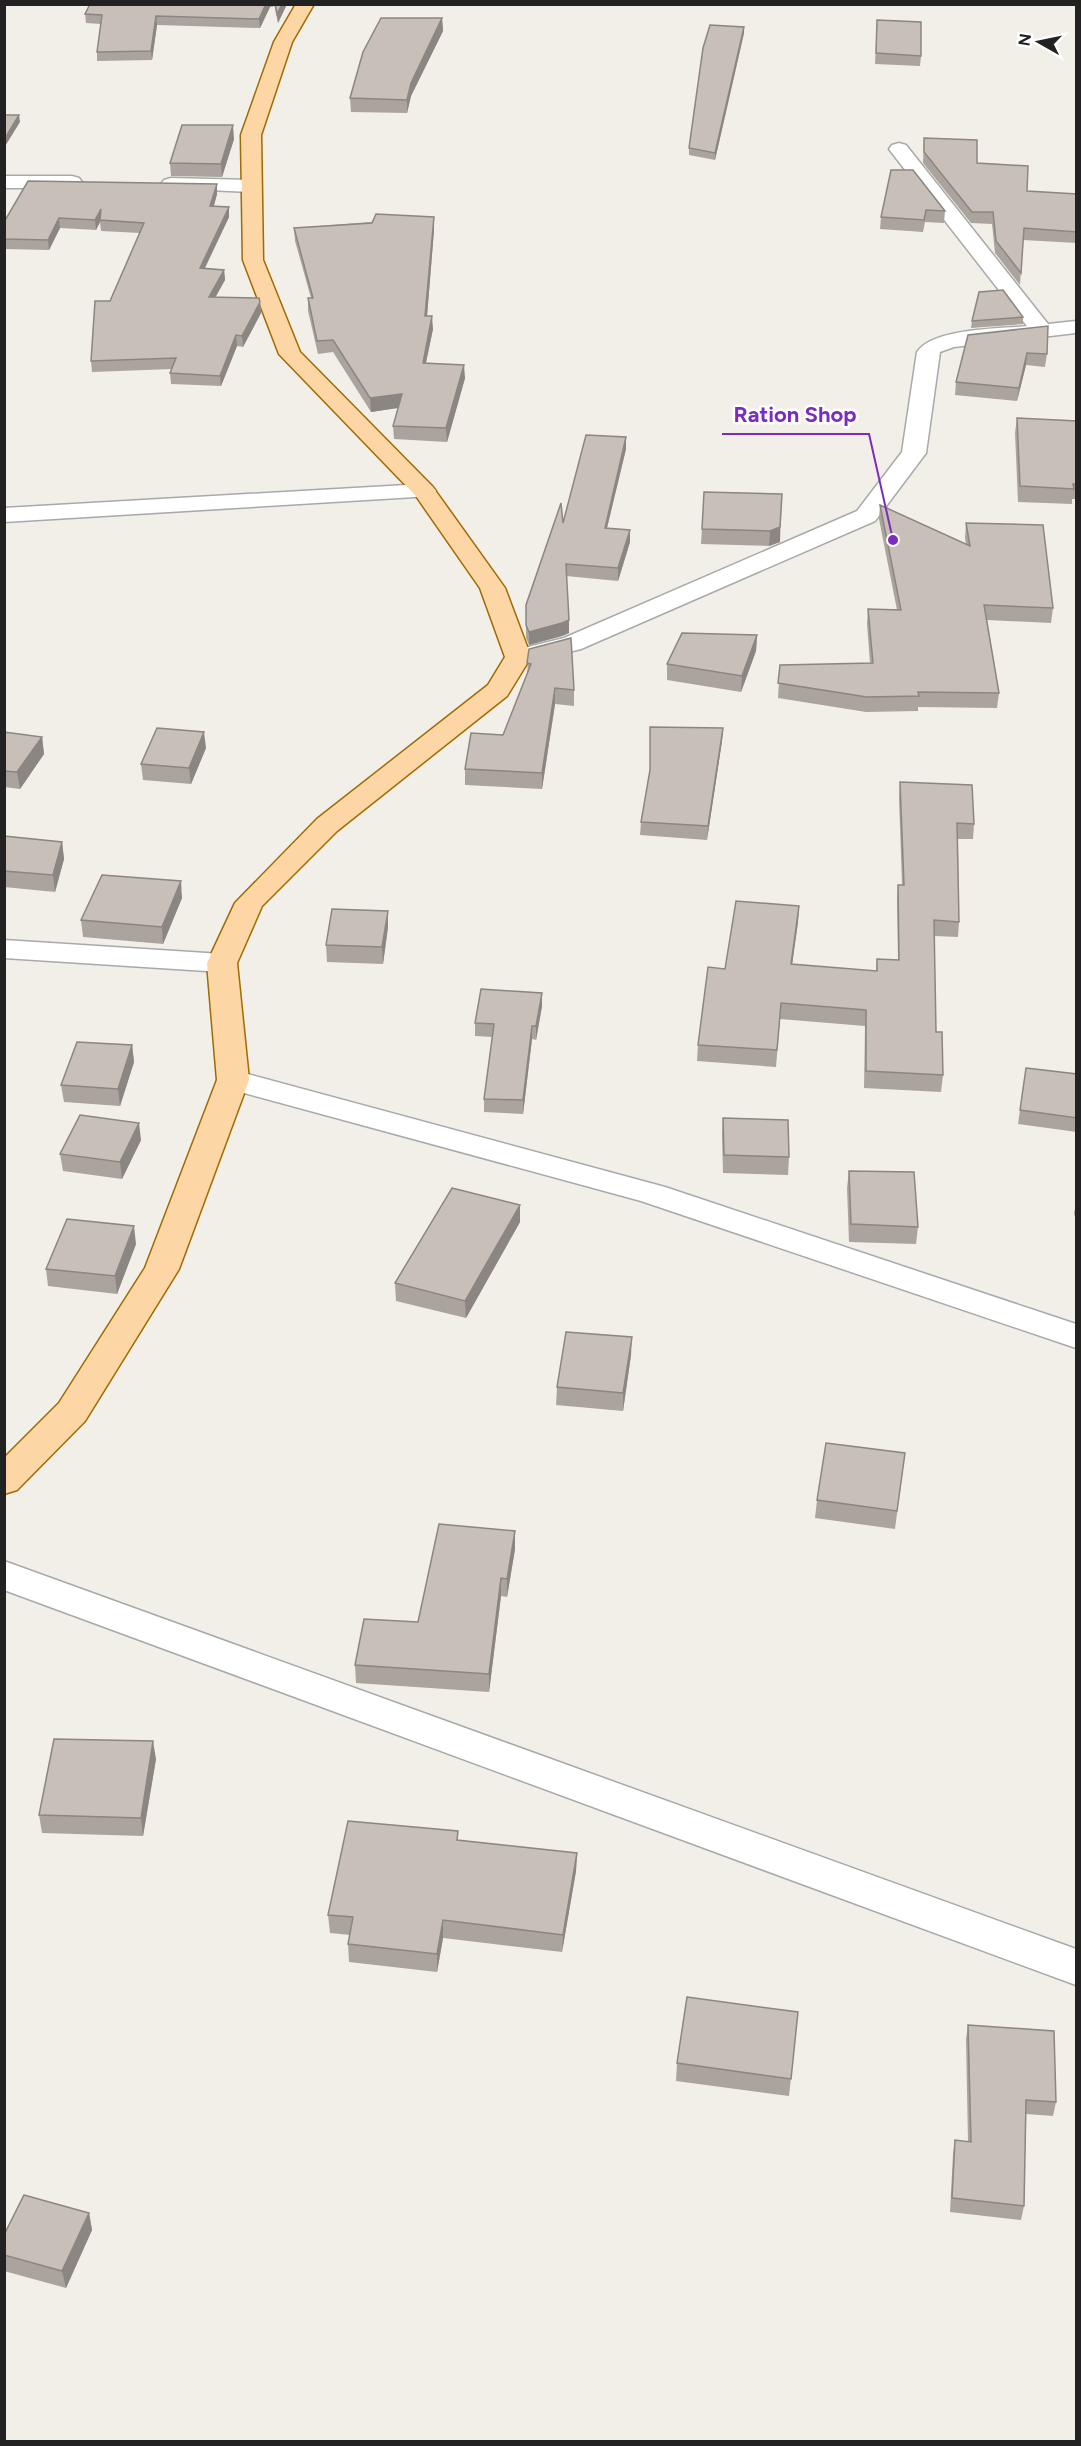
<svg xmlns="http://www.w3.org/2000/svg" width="1081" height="2446" viewBox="0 0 1081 2446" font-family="Figtree,sans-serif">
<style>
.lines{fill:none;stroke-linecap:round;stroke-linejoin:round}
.minor-casing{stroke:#a9a9a9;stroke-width:3}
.major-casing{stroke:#a06b00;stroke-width:3}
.minor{fill:#fff;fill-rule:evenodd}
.major{fill:#fcd6a4;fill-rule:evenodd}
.wall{fill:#aba49e}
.shaded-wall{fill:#8b8681}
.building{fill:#c7bfb8;stroke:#8b8681;stroke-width:1.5}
.leader{fill:none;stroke:#7b2cbf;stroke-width:2}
.callout-dot{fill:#7b2cbf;stroke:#fff;stroke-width:2}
.callout-label{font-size:22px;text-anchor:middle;font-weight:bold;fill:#7b2cbf;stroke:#fff;stroke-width:5;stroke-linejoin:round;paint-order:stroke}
</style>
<rect width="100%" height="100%" fill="#f2efe9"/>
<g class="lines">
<g class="minor-casing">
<g id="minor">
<path d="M899 143 906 145 1048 324 1076 321V333L954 347 940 352 926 453 875 521 581 649 529 662 520 659 516 654 520 649 564 638 857 511 902 452 917 352C933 328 999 329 1027 326L892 153 889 149 892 145Z"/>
<path d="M4 176H72L79 178 82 182 79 186 72 188H4Z"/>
<path d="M171 178 251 180 258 182 261 186 258 190 251 192 164 188 161 184 164 180Z"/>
<path d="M424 484 432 486 436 491 432 496 4 522V508Z"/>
<path d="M4 940 222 954 233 957 237 963 233 969 222 972 4 958Z"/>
<path d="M233 1070 665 1187 1076 1324V1348L641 1201 222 1087 217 1080 222 1073Z"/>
<path d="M4 1561 1076 1949V1985L4 1590Z"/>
</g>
</g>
<g class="major-casing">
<path id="major" d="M296 4H314L292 42 261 135 263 260 300 352 432 486 505 588 531 657 507 696 337 831 262 906 237 963 249 1080 179 1269 85 1421 17 1490 4 1494V1458L59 1403 145 1268 217 1080 207 963 235 903 317 819 488 685 505 657 480 588 416 496 279 354 243 260 241 135 274 42Z"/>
</g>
<use href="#minor" class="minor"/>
<use href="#major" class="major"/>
</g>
<g class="wall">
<path d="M90 4H273V7H270L260 28 157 25 152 60 97 61V52L101 24 86 23 85 14Z"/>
<path d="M274 4H287L278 23Z"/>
<path d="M442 18 443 31 411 96 407 113 351 112 350 98Z"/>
<path d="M877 20 921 56 920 66 875 64Z"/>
<path d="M744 27V33L715 160 689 155V148Z"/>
<path d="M924 138 977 163 1027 191 1077 194V243L1023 240 1020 285 995 253 992 224 971 223 923 163Z"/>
<path d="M234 139 222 177 171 176 170 163Z"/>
<path d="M891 170 945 211 944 223 925 222 923 232 880 229 881 217Z"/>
<path d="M217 194 214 206 229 207V217L205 268 224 270 225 280 215 297 260 302 261 313 243 347 237 346 221 386 171 384 170 373 172 369 92 372 91 361 110 301 140 233 101 231 100 222 96 230 60 228 49 250 4 249V222Z"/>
<path d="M434 217V230L427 316 433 329 426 363 465 378 447 442 394 439 393 426 399 408 371 412 333 352 318 354 308 311V298H311L295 241 294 228Z"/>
<path d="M1023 317V324L971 328 972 321Z"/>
<path d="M968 335 1047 354 1045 367 1026 365 1017 401 955 395 956 382Z"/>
<path d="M1017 418 1077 421V499H1072V504L1018 502 1015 433Z"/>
<path d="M626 437V449L607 528 630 530V542L618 581 566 576 569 633 562 636 529 645 526 638V605L563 523Z"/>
<path d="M782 494 780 542 769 546 701 544 702 529Z"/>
<path d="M880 505 966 544 965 538 966 523 1053 608 1051 623 987 620 999 693 997 708 918 707V711L866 712 778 698 780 665 870 663 867 624 868 609 897 610 879 519Z"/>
<path d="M757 635 756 651 741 692 667 680V664Z"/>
<path d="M529 649 574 690V706L555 704 542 789 465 785V769L503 735 527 674Z"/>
<path d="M723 728 722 741 707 840 640 835 641 822Z"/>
<path d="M4 732 42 737 44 754 20 789 4 787Z"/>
<path d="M206 748 191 784 143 780 141 764Z"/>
<path d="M900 782 974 824 973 839H958L959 922 958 937 934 936 936 1032 943 1075 941 1092 864 1088 865 1026 780 1019 776 1067 697 1061 698 1045 725 969 799 906 798 922 792 964 876 971 877 959 898 960 897 900 898 885H902L899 798Z"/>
<path d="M4 836 62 842 64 859 55 892 4 887Z"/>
<path d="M182 898 163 944 83 937 81 920Z"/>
<path d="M388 911V927L383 964 327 962 326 945Z"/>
<path d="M542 1006 536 1040 532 1039 523 1114 484 1112V1099L492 1037 475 1036V1023Z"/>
<path d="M132 1045 134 1062 120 1106 64 1102 61 1085Z"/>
<path d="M1026 1068 1077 1074V1132L1018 1124Z"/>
<path d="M723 1118 789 1157 788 1175 723 1173 722 1135Z"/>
<path d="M141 1140 122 1179 63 1171 60 1154Z"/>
<path d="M849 1171 918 1227 916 1244 849 1242 847 1188Z"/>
<path d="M1077 1198V1226L1074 1213Z"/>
<path d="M520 1222 466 1318 396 1301 395 1283Z"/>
<path d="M136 1244 117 1294 48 1286 46 1269Z"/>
<path d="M631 1355 623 1411 556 1405 557 1387Z"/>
<path d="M905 1453 895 1529 815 1518 817 1500Z"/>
<path d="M515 1531V1549L507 1597 501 1596 489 1692 356 1683 355 1665 418 1622Z"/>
<path d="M156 1759 143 1836 42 1833 39 1815Z"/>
<path d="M458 1831V1840L577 1853 576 1871 562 1952 443 1938 437 1972 349 1962 348 1944 350 1935 330 1933 328 1915Z"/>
<path d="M798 2012 789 2096 676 2081 677 2063Z"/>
<path d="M968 2025 1056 2102 1053 2116 1026 2114 1024 2206 1021 2220 950 2212 953 2154 955 2140 968 2142 966 2039Z"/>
<path d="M89 2213 92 2230 66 2288 4 2271V2235Z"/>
</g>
<g class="shaded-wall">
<path d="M266 4H270V7L260 28 259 19Z"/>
<path d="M282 4H287L278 23 277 14Z"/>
<path d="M156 16 157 25 152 60 151 51Z"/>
<path d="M442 18 443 31 411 96 407 113V100L411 83Z"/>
<path d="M744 27V33L715 160V153Z"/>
<path d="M19 115 20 122 4 148V140Z"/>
<path d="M233 125 234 139 222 177 221 164Z"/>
<path d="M217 184V194L211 216 210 206Z"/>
<path d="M229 207V217L200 278V268Z"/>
<path d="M101 209 100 222 96 230 95 220Z"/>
<path d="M434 217V230L426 329 425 316Z"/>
<path d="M59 218 60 228 49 250 48 240Z"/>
<path d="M224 270 225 280 210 307 209 297Z"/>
<path d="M260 302 261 313 243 347 242 336Z"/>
<path d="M432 316 433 329 423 376V363Z"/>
<path d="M236 335 237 346 221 386 220 376Z"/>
<path d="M1027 353 1026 365 1017 401 1019 388Z"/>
<path d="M464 365 465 378 447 442 446 428Z"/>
<path d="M402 394 403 407 371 412 370 398Z"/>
<path d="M626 437V449L604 540 605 528Z"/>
<path d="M780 527V542L769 546 770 531Z"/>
<path d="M630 530V542L618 581V568Z"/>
<path d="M569 620V633L562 636 529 645V632Z"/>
<path d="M757 635 756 651 741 692 742 676Z"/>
<path d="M555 688V704L542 789V773Z"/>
<path d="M723 728 722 741 707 840 708 826Z"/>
<path d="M204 732 206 748 191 784 189 768Z"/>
<path d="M42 737 44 754 20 789 17 772Z"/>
<path d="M62 842 64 859 55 892 53 875Z"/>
<path d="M181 881 182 898 163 944 162 927Z"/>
<path d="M799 906 798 922 790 980 791 964Z"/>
<path d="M388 911V927L383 964 382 947Z"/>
<path d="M542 993V1006L536 1040V1026Z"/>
<path d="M532 1026V1039L523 1114V1100Z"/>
<path d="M132 1045 134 1062 120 1106 118 1089Z"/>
<path d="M139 1123 141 1140 122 1179 120 1162Z"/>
<path d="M520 1205V1222L466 1318 465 1301Z"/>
<path d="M134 1226 136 1244 117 1294 115 1276Z"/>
<path d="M632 1337 631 1355 623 1411V1393Z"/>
<path d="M515 1531V1549L507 1597V1579Z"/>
<path d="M501 1578V1596L489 1692V1674Z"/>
<path d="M153 1741 156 1759 143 1836 141 1818Z"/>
<path d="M577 1853 576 1871 562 1952 563 1935Z"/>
<path d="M443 1920V1938L437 1972V1954Z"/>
<path d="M89 2213 92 2230 66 2288 62 2271Z"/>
</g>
<g class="building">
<path d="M90 4H266L259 19 156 16 151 51 97 52 102 15 85 14Z"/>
<path d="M275 4H282L277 14Z"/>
<path d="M381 18H442L411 83 407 100 350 98 363 52Z"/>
<path d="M877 20 921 22V56L876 53Z"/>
<path d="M710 25 744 27 715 153 689 148 703 48Z"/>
<path d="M4 115H19L4 140Z"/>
<path d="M182 125H233L221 164 170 163Z"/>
<path d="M924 138 977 140V163L1028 166 1027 191 1077 194V232L1024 228 1021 273 996 241 993 212H972L924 152Z"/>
<path d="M891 170H913L945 211 926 210 924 220 881 217Z"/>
<path d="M28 181 217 184 210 206 229 207 200 268 224 270 209 297 259 298 260 302 242 336 236 335 220 376 170 373 176 358 91 361 95 301H110L144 223 100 220 101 209 95 220 59 218 48 240 4 239V222Z"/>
<path d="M376 214 434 217 425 316H432L423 363 464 365 446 428 393 426 402 394 370 398 333 340 317 341 308 298H313L294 228 372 223Z"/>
<path d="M1003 290 1023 317 972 321 979 292Z"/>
<path d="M1048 326 1047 354 1027 353 1019 388 956 382 968 335Z"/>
<path d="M1017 418 1077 421V484H1073L1074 489 1020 486Z"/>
<path d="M586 435 626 437 605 528 630 530 618 568 566 564 569 620 562 623 529 632 526 625V605L561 503 563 523Z"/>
<path d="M704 492 782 494 780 527 770 531 702 529Z"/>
<path d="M880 505 970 546 966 523 1043 525 1053 608 984 605 999 693 918 692 919 696 867 697 778 683 780 665 873 663 868 609 901 610Z"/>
<path d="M682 633 757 635 742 676 667 664Z"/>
<path d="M571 638 574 690 555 688 542 773 465 769 471 733 503 735 531 664 527 663 529 649Z"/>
<path d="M650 727 723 728 708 826 641 822 650 770Z"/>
<path d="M157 728 204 732 189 768 141 764Z"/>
<path d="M4 732 42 737 17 772 4 771Z"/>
<path d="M900 782 972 785 974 824 957 823 959 922 934 920 936 1032H942L943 1075 866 1071V1010L781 1003 777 1050 698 1045 708 967 725 969 736 901 799 906 791 964 877 971V959L899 960 898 885H904Z"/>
<path d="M4 836 62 842 53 875 4 871Z"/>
<path d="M102 875 181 881 162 927 81 920Z"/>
<path d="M332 909 388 911 382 947 326 945Z"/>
<path d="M481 989 542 993 536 1026H532L523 1100 484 1099 494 1024 475 1023Z"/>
<path d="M77 1042 132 1045 118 1089 61 1085Z"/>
<path d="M1026 1068 1077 1074V1118L1020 1110Z"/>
<path d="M80 1115 139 1123 120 1162 60 1154Z"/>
<path d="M723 1118 788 1120 789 1157 724 1155Z"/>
<path d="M849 1171 914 1172 918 1227 851 1224Z"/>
<path d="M452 1188 520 1205 465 1301 395 1283Z"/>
<path d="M67 1219 134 1226 115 1276 46 1269Z"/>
<path d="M566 1332 632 1337 623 1393 557 1387Z"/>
<path d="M826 1443 905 1453 897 1511 817 1500Z"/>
<path d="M439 1524 515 1531 507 1579 501 1578 489 1674 355 1665 364 1619 418 1622Z"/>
<path d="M54 1739 153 1741 141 1818 39 1815Z"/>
<path d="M348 1821 458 1831 457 1840 577 1853 563 1935 443 1920 437 1954 348 1944 353 1917 328 1915Z"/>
<path d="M687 1997 798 2012 791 2079 677 2063Z"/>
<path d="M968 2025 1054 2031 1056 2102 1026 2100 1024 2206 952 2198 955 2140 971 2142Z"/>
<path d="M24 2195 89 2213 62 2271 4 2255V2235Z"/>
</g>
<path class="leader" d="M893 540L869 434H722"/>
<circle class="callout-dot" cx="893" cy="540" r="6"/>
<g class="callout-label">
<text x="795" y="422">Ration Shop</text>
</g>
<rect width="1081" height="2446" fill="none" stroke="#222222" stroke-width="12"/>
<g transform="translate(1039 42) rotate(279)" stroke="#ffffff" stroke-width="4.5" paint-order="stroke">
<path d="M0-4.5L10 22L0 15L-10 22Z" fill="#222222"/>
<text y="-9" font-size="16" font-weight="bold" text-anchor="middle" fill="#222222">N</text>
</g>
</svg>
